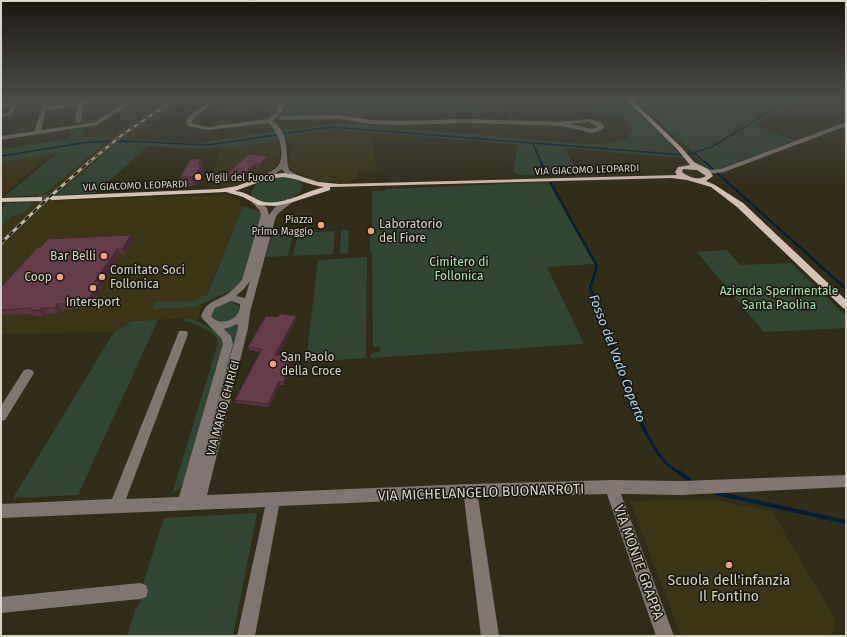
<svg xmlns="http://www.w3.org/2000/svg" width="847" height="637" viewBox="0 0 847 637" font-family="'Fira Sans',sans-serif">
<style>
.built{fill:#3b3417}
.green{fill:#304532}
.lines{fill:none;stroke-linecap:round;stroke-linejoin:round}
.stream-far4{stroke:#001c36;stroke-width:1.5}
.stream-far3{stroke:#001c36;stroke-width:2}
.stream-far2{stroke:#001c36;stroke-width:2.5}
.stream-far1{stroke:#001c36;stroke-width:3}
.stream{stroke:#001c36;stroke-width:4}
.major-tunnel{stroke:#4a4532;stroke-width:8;stroke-dasharray:8 3.5;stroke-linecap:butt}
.minor{fill:#80766f;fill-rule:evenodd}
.major{fill:#d5c1b3;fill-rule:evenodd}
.rail-far2-casing{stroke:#bcb9aa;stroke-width:2.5}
.rail-far1-casing{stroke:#bcb9aa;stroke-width:3}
.rail-casing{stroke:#bcb9aa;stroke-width:4}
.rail-far2{stroke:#17140b;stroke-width:1.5;stroke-dasharray:4.5;stroke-linecap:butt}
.rail-far1{stroke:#17140b;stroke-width:2;stroke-dasharray:5.5;stroke-linecap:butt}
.rail{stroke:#17140b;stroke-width:2.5;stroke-dasharray:7;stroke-linecap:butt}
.wall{fill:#583440}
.shaded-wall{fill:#472a34}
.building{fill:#663c4b;stroke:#472a34}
.poi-dot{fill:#f1a17d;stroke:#17140b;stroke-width:1.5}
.labels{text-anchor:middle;stroke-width:3;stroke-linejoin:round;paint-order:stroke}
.far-street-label{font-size:10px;fill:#d8d5c8;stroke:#17140b}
.far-poi-label{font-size:10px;fill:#d8d5c8;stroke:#17140b;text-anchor:start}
.poi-label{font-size:12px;fill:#d8d5c8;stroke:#17140b;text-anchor:start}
.park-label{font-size:12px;fill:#aae4b1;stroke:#17140b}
.street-label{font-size:12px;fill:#d8d5c8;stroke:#17140b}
.water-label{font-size:13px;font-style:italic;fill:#b4d5f4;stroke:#17140b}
.near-street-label{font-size:14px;fill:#d8d5c8;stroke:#17140b}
.near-poi-label{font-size:14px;fill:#d8d5c8;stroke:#17140b}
</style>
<rect width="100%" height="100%" fill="#312c17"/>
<g class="built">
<path d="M151 99H191L134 137 63 195H56L49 201 221 195 234 196 240 200 239 204 243 206 195 324 184 321 183 318 158 320 131 321 125 326 114 332 1 334V226L13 216 21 215 95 149 130 121 122 120 121 118 123 116 118 115Z"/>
<path d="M237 99H278L272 113 238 115 233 111 223 109Z"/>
<path d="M327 130 371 132 377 171 359 172 357 178 350 182 337 184 317 183 305 175 293 171 289 167 291 148 296 146 295 144H289L288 139 295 138 293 135Z"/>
<path d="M277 141 280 147V154L277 166 274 170 244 185 231 188H207L221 150Z"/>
<path d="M53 153 1 197V162Z"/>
<path d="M710 499 772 511 835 619 831 636H681L630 501Z"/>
</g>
<g class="green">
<path d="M290 99H318V101L323 99H463L465 100 454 105C462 114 477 107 487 102L486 99 492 101 472 111H510L515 121H510L506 112 286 116 284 115Z"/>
<path d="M601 99H624L684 158 564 148 580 175 571 174V175L563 174 562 175C556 175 550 175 544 174 533 172 524 179 513 172L518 144 336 130 294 135 295 138 221 150 222 147 199 149 148 146 96 193 56 195 126 136 142 140 198 143 282 130 344 123 584 144H604L627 139 633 130C626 113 602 116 588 109L622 108 619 105 603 102Z"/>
<path d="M633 99H800L755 125 794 140 720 169 709 170 695 156 691 150 658 121V117C650 110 641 107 633 99Z"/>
<path d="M84 128V134H85L83 137 112 136 43 195 4 197 57 153 1 162V149L69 139 70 130Z"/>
<path d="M278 177C333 177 282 218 253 197L251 193C255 181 268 179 278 177Z"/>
<path d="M548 182 594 264 547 267 584 344 371 358V353L380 352V346L373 347 372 253 370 252V229H372V191H385L386 189Z"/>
<path d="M35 202 21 215 12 216 1 226V208L6 203Z"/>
<path d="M243 206 262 212 243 279 235 289 195 307 153 309 154 302 192 301 197 299 201 296H207Z"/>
<path d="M341 230H349L348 253 340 254Z"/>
<path d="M335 231 333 254 293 256 298 233Z"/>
<path d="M293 233 288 256 266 257 272 234Z"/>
<path d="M727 250 740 265 791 263 846 316V328L764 332 697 252Z"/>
<path d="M367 257 366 358 306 362 318 260Z"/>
<path d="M231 302 236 304 241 308C238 322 224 323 213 319L211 315C214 306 222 303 231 302Z"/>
<path d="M184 318 198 321 206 326 217 331 224 344 184 484 172 494 218 343C218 332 194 323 184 321Z"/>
<path d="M158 320 78 495 13 498 114 332 125 326 131 321Z"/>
<path d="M242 321 202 475 198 477 230 336 224 328Z"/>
<path d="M257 513 233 636H127L136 607H138L146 584H143L164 518Z"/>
</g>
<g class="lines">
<g class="stream-far4">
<path d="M533 143 541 163"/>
<path d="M695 154 706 163"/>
<path d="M1 156 89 142 126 141 208 145 330 127 683 155 693 153 713 146 791 99"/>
</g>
<g class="stream-far3">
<path d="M541 162 546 174"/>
<path d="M705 162 795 243"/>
<path d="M551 183 584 243"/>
</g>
<g class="stream-far2">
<path d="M584 242 597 266 590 288 612 344"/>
<path d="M794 242 846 289"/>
</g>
<path class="stream-far1" d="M611 343C626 383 638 429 665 462 669 466 675 470 680 473"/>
<g class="stream">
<path d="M679 472 690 481"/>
<path d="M716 493 846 522"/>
</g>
<path class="major-tunnel" d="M39 199 52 198"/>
<g class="minor">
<path d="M13 99H18L12 115 1 117V113H8L11 106 1 108V104L12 103Z"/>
<path d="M43 99H48L47 107 78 102V99H84L83 102 115 99 83 105 81 121 78 123 75 121 77 106 46 110 41 130 93 123 132 99H138L97 125 1 140V136L35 131Z"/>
<path d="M213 99H219L194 117 192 121 193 124 208 127 268 119 276 112 281 99H286L281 113 273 121C290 134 285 153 289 170L297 175V177C292 179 284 174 282 169L268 178 263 177C267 173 274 171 278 166 286 154 279 131 268 123L208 130 188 126 186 121 190 115Z"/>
<path d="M339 115 371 120 400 121 465 119 562 122 589 119 600 122 605 127 601 130 592 133 562 126 539 125 465 123 400 125 371 124 339 119 281 120 278 118 281 116ZM589 122 598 127 592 129 570 124Z"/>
<path d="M846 122V126L724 172 708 174 705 172 708 170 721 169Z"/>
<path d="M287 199H293L294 201 281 211 276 216 250 312 248 328 207 495 470 484 612 480 681 481 846 475V487L681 495 621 494 674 636H656L607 494 478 497 499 636H481L464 498 279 506 255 636H237L265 507 1 518V504L112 499 178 334 179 331H187L188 334 126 499 179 497 223 344 221 338 202 318 201 316C205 304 212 302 222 297 229 294 237 286 242 280L261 215 260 211 252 202 253 200H259L267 208 269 215 275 207ZM250 281 245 298 236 296 244 289ZM231 301 240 304C242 319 220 328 211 316L215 308ZM238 324V328L200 470 233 344 231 336 224 329Z"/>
<path d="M28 369 32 370 34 373 5 420 1 421V406L24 370Z"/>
<path d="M140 583 146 585 148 591 146 597 140 599 1 613V597Z"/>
</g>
<g class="major">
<path d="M626 99H631L681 147 694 162 708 169 713 176 706 181 715 185 743 203 846 300V309L843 308 737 207 711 187 687 180 671 178 330 187V190L293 202 275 206 258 205 243 197 226 192 52 200 48 198 52 196 219 189 237 186 266 175 283 173 297 175 318 182 339 184 677 175 675 172 678 167 690 165 677 149ZM683 169 697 170 706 176C698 181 689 177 682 172ZM283 177C297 178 309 185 324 187 304 192 285 205 264 202 255 200 248 192 235 191L267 179Z"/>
<path d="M39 197H42V201L1 202V198Z"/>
</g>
<g class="rail-far2-casing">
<path id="rail-far2" d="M88 163 122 135 175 99"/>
</g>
<g class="rail-far1-casing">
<path id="rail-far1" d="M1 243 45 201 89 162"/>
</g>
<g class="rail-casing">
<path id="rail" d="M1 243 2 242"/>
</g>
<use href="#rail-far2" class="rail-far2"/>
<use href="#rail-far1" class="rail-far1"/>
<use href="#rail" class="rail"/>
</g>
<g class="wall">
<path d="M270 101 265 109H246L245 106Z"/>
<path d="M268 156 269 159 260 168 255 167 241 181 225 179 224 176Z"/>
<path d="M204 168V169L205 173 199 183 194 186H184L180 177Z"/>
<path d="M131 235 134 240 125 254H120L101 283 103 287 91 305H89L87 308 61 310 59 313 45 314 43 316H34L33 314 1 315V287L41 247Z"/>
<path d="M278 317 297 319 278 355 291 356 292 360 289 366 291 369 284 385H280L269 407 236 403 235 400 260 352 250 350 248 347Z"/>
</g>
<g class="shaded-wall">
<path d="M269 99H270V101L265 109 264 106Z"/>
<path d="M268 156 269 159 260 168 259 165Z"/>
<path d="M201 159 204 168V169L205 173 199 183 194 186 191 177Z"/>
<path d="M255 164V167L241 181 240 178Z"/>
<path d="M131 235 134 240 125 254 122 249Z"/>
<path d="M117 249 120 254 101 283 103 287 91 305 88 300 94 282Z"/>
<path d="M85 300 89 305 87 308 83 303Z"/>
<path d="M57 304 61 310 59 313 55 308Z"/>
<path d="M41 308 45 314 43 316 39 310Z"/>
<path d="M296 316 297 319 277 358 275 355Z"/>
<path d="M291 356 292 360 288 369 287 365Z"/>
<path d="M290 366 291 369 284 385 283 382Z"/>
<path d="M279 381 280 385 269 407 268 404Z"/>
</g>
<g class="building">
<path d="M250 99H269L264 106H245Z"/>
<path d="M249 154 268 156 259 165 255 164 240 178 224 176Z"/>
<path d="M191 159H201L198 164H202L196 174 191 177H180Z"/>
<path d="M131 235 122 249H117L94 282 100 281 88 300H85L83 303 57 304 55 308H41L39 310 30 311 32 308 1 310V287L38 247H41L48 239Z"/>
<path d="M280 314 296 316 275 355 291 356 287 365 290 366 283 382 279 381 268 404 235 400 262 349 248 347 266 316 278 317Z"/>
</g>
<linearGradient id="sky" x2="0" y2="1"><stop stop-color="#1b180d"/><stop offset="0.52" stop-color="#484b47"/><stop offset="1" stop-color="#484b47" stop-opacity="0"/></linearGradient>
<rect width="847" height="189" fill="url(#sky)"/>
<g class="poi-dot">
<circle cx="198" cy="177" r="4"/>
<circle cx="321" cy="225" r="4"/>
<circle cx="371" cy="231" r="4"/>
<circle cx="104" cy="256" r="4"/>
<circle cx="60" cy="277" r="4"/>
<circle cx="102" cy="277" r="4"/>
<circle cx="93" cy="288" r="4"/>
<circle cx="273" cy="364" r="4"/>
<circle cx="729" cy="565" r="4"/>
</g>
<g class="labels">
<g class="far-street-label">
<text transform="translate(587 169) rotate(-2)" y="4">VIA GIACOMO LEOPARDI</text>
<text transform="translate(135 185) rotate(-2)" y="4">VIA GIACOMO LEOPARDI</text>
</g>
<g class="far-poi-label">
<text x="206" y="181">Vigili del Fuoco</text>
<text x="313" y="223" text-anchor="end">Piazza<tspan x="313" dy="12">Primo Maggio</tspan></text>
</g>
<g class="poi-label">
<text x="379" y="228">Laboratorio<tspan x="379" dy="14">del Fiore</tspan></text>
<text x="96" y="260" text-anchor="end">Bar Belli</text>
<text x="110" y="274">Comitato Soci<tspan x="110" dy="14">Follonica</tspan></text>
<text x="52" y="281" text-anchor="end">Coop</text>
<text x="93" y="306" text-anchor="middle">Intersport</text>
<text x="281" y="361">San Paolo<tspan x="281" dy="14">della Croce</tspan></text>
</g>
<g class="park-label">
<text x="459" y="266">Cimitero di<tspan x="459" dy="14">Follonica</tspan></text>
<text x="779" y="295">Azienda Sperimentale<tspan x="779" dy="14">Santa Paolina</tspan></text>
</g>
<g class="street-label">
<text transform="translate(223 408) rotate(-75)" y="4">VIA MARIO CHIRICI</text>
</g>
<g class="water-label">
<text transform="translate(618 358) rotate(69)" y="5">Fosso del Vado Coperto</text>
</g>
<g class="near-street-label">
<text transform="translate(481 492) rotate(-2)" y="5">VIA MICHELANGELO BUONARROTI</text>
<text transform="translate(639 562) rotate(70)" y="5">VIA MONTE GRAPPA</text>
</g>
<g class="near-poi-label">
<text x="729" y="585">Scuola dell'infanzia<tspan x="729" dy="16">Il Fontino</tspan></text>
</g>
</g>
<rect width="847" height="637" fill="none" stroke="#d8d5c8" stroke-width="4"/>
</svg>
